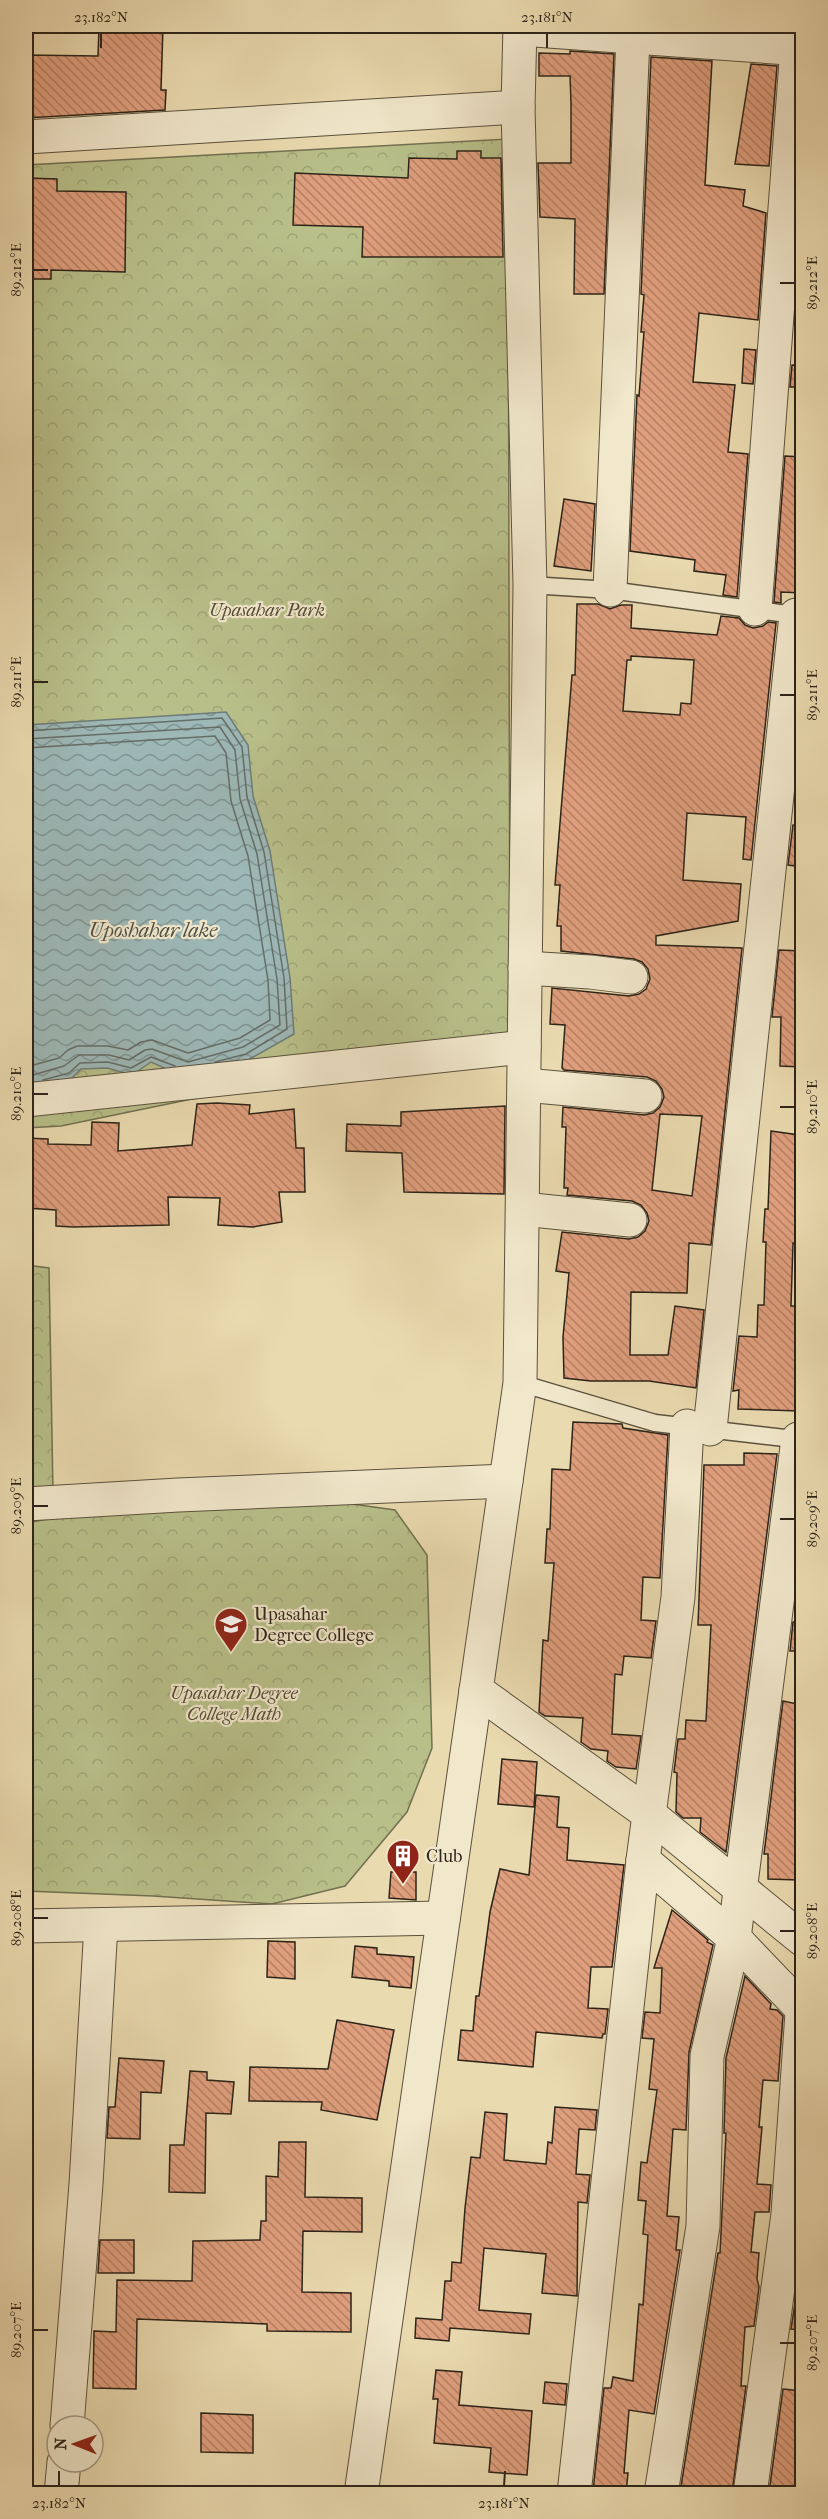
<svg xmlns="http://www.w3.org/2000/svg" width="828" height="2519" viewBox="0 0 828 2519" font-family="'IM FELL French Canon',serif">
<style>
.forest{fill:url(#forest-crowns);stroke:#727151;stroke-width:1.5}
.water{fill:url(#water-waves);stroke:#707c78;stroke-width:1.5}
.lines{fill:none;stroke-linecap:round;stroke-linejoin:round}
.shore{stroke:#646e68;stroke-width:1.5}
.building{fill:url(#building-back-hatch);stroke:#2c2319;stroke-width:1.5;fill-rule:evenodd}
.lane-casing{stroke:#5c513e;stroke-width:19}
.street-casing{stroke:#5c513e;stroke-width:35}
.lane{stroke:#f1e7cb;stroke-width:16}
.street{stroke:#f1e7cb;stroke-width:33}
.ticks{fill:none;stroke:#2c2319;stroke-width:2}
.labels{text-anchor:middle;stroke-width:4.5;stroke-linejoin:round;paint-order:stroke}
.park-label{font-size:18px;font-style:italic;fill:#4f4a35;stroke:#f1e7cb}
.poi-label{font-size:18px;fill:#2c2319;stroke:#f1e7cb;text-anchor:start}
.water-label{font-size:20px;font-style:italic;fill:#4e5048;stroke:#f1e7cb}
.neatline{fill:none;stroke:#2c2319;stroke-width:2}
.ticks-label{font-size:15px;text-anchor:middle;fill:#2c2319}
</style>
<defs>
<pattern id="forest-crowns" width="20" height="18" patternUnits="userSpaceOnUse" patternTransform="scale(1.5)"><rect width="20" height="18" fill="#b8bf89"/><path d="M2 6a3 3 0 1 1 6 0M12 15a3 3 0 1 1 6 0" fill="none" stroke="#9ea476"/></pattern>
<pattern id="water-waves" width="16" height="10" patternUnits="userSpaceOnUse" patternTransform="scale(1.5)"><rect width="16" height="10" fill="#9db8b7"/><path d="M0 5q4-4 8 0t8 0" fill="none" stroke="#809594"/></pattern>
<pattern id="building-back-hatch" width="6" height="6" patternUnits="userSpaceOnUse" patternTransform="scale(1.5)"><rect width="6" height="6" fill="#df9e7c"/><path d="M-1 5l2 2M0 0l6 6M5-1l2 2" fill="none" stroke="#b58065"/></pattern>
</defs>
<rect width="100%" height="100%" fill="#eadaaf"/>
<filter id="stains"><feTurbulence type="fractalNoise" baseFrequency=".00333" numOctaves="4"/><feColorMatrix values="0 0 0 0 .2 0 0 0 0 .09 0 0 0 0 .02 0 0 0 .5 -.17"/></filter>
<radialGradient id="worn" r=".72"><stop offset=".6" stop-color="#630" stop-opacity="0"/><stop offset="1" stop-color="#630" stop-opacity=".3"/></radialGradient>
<g class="forest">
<path d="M508 139 510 1055 192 1099 61 1126 26 1128V165Z"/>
<path d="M26 1265 49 1268 53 1492 26 1496Z"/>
<path d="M352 1504 395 1510 427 1555 432 1748 407 1812 345 1886 272 1904 153 1896 26 1891V1523L110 1508Z"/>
</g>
<path class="water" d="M226 712 248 745 253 796 270 851 290 978 294 1034 248 1060 169 1070 151 1062 132 1075 107 1068 81 1069 72 1078 26 1090V725Z"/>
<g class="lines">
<g class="shore">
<path d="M26 731 222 718 242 747 247 797 264 852 284 978 287 1029 246 1054 215 1062"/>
<path d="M26 739 220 727 235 750 240 799 257 854 277 979 280 1025 243 1047 188 1062 152 1049 145 1050 129 1060 109 1055H79L64 1066 26 1077"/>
<path d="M26 748 215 736 226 753 231 801 248 856 268 980 270 1020 240 1038 188 1053 152 1040 141 1042 128 1050 108 1046H77L68 1050 59 1058 26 1067"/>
<path d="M43 1080 69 1073 80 1063 108 1062 131 1068 151 1057 175 1066"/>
</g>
</g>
<g class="building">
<path d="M99 26H163L161 90H166L165 110 26 118V55L98 56Z"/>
<path d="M570 51 614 54 604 294H574L575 219 540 217 538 163H571V103L570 76H539V53L570 54Z"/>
<path d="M651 57 712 61 705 185 745 190 743 206 766 213 758 320 699 313 693 382 735 385 728 452 748 454 737 597 723 595 726 575 694 571 695 560 630 551 637 395 639 396 644 332H641L644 295 641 294Z"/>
<path d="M751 64 777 66 769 166 735 164Z"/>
<path d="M457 151H481V158H501L503 257H362L363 227 293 225 295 173 408 178 409 158 457 159Z"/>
<path d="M26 178 57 179V191L126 192 125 272 51 270V279H26Z"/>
<path d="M802 226V294L797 293Z"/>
<path d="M744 349 756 350 753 384 742 383Z"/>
<path d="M792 365 802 366V387H790Z"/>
<path d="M785 456 802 457V593L781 592V603L774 602Z"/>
<path d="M564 499 595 504 591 571 554 566Z"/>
<path d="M577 604H598L610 609 621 605H632L631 628 717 635 721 616 739 618 745 625 753 628 763 626 768 622 776 623 751 860 743 859 746 817 687 813 683 880 741 884 738 921 656 936V945L742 948 711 1245 689 1243 687 1293 631 1292 630 1355H668L675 1306 704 1310 696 1388 649 1381H591L564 1378 563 1337 569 1273 556 1271 562 1232 629 1239 638 1237 645 1231 649 1221 647 1213 641 1205 632 1201 567 1195 568 1188H564L566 1127H562L563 1107 644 1115 653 1113 660 1107 664 1097 662 1089 656 1081 647 1077 564 1070 562 1068 565 1025 550 1024 552 988 629 996 639 994 646 989 650 979 648 969 642 962 634 959 561 951V926H557L560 885H555L572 675H575ZM631 656 694 660 691 704 681 703 680 715 623 711 627 660H631ZM660 1114 702 1116 692 1196 652 1190Z"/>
<path d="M793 825H802V867L788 865Z"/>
<path d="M779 950 802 951V1067L780 1066 781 1017H772Z"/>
<path d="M217 1103 250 1105 249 1114 294 1109 296 1148H304L305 1192H279L282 1222 253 1227 218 1225 220 1198 168 1197 169 1225 73 1227 56 1226V1210L26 1208V1138L48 1139V1144L91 1145 92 1122 119 1123 118 1151 192 1145 197 1104Z"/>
<path d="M505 1106 504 1194 404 1192 402 1153 346 1151 347 1124 401 1126V1112Z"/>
<path d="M771 1131 799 1135 796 1161 802 1162V1244L793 1243 791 1306H802L799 1411 738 1409 739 1390 733 1391 739 1336 757 1337 758 1305H764L766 1242H763L765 1209H768Z"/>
<path d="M573 1422 622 1424 623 1428 668 1435 660 1578 643 1577 641 1620 656 1621 651 1658 624 1656 622 1675 615 1674 612 1734 641 1736 636 1769 616 1767 607 1761 608 1751 591 1749 581 1742 583 1718 545 1716 539 1712 543 1640 548 1641 554 1563H545L547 1529H550L552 1469 570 1470Z"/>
<path d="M744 1453 777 1454 726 1852 700 1832 701 1818H683L676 1812 677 1773 674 1772 678 1739H685L686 1720 706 1721 711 1625H698L704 1465H744Z"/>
<path d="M793 1622 801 1623V1651H790Z"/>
<path d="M783 1701 802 1705V1787H800L795 1855H799L798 1880 768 1879V1854H764Z"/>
<path d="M502 1759 537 1762 534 1807 498 1804Z"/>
<path d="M536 1795 559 1797 557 1827 569 1828 567 1860 624 1865 612 1967H591L588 2008 608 2009 605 2034H603L602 2038 536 2032 533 2067 458 2060 461 2030 473 2031 476 1996H479L490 1912 500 1869 529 1875Z"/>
<path d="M391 1872H416V1900L389 1898Z"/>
<path d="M672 1910 708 1940 707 1942 713 1945 689 2052 686 2130 673 2129 667 2216 679 2217 676 2250H680L654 2414 629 2410 624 2473H628L626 2493 593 2491 604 2388H611L613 2377 633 2381 639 2304 643 2305 648 2235 643 2234 646 2201 638 2200 641 2162 647 2163 657 2090 649 2089 654 2039 642 2038 645 2012 660 2013 662 1968H654Z"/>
<path d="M268 1941 295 1942V1979L267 1977Z"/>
<path d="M355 1946 377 1948V1954L414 1957 411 1988 389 1986V1981L352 1977Z"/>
<path d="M745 1976 771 2004 770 2009 777 2010 783 2016 778 2081 763 2080 759 2127H762L757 2184 771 2185 769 2212H755L751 2252 759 2253 757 2279 759 2287 754 2326 745 2327 741 2386H746L732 2493H680L718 2253H720L726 2133H724L726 2058Z"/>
<path d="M337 2020 394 2030 377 2120 321 2110 322 2102 249 2101 250 2067 328 2069Z"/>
<path d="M119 2058 164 2061 161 2093 141 2092 140 2139 107 2138 109 2107H115Z"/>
<path d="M190 2071 207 2072V2080L234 2082 231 2114 206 2113 205 2193 169 2192 170 2145H184Z"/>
<path d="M555 2107 597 2110 595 2130 579 2129 576 2174 590 2175 587 2203 578 2202 577 2296 542 2293 546 2254 484 2248 479 2310 531 2314 529 2334 450 2328 449 2341 415 2338 416 2318 442 2320 445 2281H451L452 2262 461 2263 465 2208 471 2157 480 2158 485 2112 507 2114 504 2160 546 2164 548 2142 552 2143Z"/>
<path d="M279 2142H306L305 2197 362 2198V2232L303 2231 302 2292 351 2293V2332L267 2331V2324L137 2319 136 2389 93 2388 94 2331 116 2332 117 2280 192 2281 193 2241 260 2240 261 2221H266V2176L278 2177Z"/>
<path d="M100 2240H134V2273H98Z"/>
<path d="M797 2290 802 2291V2330L791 2329Z"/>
<path d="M436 2370 462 2372 459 2405 532 2411 527 2475 489 2472 491 2448 434 2443 438 2399H433Z"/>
<path d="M545 2382 567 2384 565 2405 543 2403Z"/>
<path d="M783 2389 802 2391V2493H769Z"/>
<path d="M201 2413 253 2415V2453L201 2452Z"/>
</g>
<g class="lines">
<g class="lane-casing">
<g id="lane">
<path d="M530 585 610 590 802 616"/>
<path d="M520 1383 655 1423 802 1440"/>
</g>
</g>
<g class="street-casing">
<g id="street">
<path d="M520 29 802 49"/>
<path d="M26 137 518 107"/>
<path d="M610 590 633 37"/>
<path d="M755 609 797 48"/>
<path d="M525 968 590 972 631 977"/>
<path d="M525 1085 645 1096"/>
<path d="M26 1100 524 1047"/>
<path d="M523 1209 630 1220"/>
<path d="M687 1426 678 1597 643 1860 734 1938 802 2009"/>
<path d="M710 1429 796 615"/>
<path d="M26 1504 178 1495 506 1481"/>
<path d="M476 1690 649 1814 802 1939"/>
<path d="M26 1926 443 1918"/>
<path d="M67 2426 86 2184 101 1925"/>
<path d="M61 2494 64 2462"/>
<path d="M361 2494 520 1383 530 585 518 107 520 26"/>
<path d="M574 2494 643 1860"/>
<path d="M661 2494 703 2226 707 2056 734 1938 798 1439"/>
<path d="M750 2494 788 2214 802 2013"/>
</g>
</g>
<use href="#lane" class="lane"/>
<use href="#street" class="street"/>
</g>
<path class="ticks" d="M101 48V33M547 48V33M33 270H48M780 283H795M33 682H48M780 695H795M33 1094H48M780 1107H795M33 1506H48M780 1519H795M33 1918H48M780 1931H795M33 2330H48M780 2343H795M59 2486V2471M504 2486 505 2471"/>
<defs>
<g id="university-pin" transform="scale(1.725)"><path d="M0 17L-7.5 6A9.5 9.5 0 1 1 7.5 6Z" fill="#8f2418" stroke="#f1e7cb"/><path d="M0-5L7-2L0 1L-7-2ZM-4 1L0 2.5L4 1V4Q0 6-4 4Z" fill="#fff"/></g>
<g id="building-pin" transform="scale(1.725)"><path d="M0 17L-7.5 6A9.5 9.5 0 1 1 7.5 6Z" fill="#8f2418" stroke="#f1e7cb"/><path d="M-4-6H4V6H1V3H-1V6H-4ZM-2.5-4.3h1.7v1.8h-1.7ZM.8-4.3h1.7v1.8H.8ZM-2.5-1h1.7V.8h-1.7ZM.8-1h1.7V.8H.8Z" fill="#fff"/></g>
</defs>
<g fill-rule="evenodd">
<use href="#university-pin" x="231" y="1624"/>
<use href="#building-pin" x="403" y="1856"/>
</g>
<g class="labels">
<g class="park-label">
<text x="267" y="616">Upasahar Park</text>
<text x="234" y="1699">Upasahar Degree<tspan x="234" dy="21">College Math</tspan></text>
</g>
<g class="poi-label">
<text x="254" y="1620">Upasahar<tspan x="254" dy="21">Degree College</tspan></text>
<text x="426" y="1862">Club</text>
</g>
<g class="water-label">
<text x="153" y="937">Uposhahar lake</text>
</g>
</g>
<rect width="828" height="2519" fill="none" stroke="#eadaaf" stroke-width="66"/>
<g transform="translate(75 2444) rotate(271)"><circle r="28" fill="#f1e7cb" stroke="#a29984" stroke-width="1.5"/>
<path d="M0-4.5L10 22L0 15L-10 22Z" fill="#8f2418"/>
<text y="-9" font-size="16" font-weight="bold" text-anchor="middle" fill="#2c2319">N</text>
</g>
<rect x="33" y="33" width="762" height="2453" class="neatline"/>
<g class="ticks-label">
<text x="101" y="22">23.182°N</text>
<text x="547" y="22">23.181°N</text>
<text transform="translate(16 270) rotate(-90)" y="5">89.212°E</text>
<text transform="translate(812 283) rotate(-90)" y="5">89.212°E</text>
<text transform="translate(16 682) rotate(-90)" y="5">89.211°E</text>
<text transform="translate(812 695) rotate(-90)" y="5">89.211°E</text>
<text transform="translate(16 1094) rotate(-90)" y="5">89.210°E</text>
<text transform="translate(812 1107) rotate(-90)" y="5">89.210°E</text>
<text transform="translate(16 1506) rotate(-90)" y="5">89.209°E</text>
<text transform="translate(812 1519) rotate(-90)" y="5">89.209°E</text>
<text transform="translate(16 1918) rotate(-90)" y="5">89.208°E</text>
<text transform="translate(812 1931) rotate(-90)" y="5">89.208°E</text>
<text transform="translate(16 2330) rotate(-90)" y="5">89.207°E</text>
<text transform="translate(812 2343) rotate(-90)" y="5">89.207°E</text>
<text x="59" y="2508">23.182°N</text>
<text x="504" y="2508">23.181°N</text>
</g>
<rect width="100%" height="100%" filter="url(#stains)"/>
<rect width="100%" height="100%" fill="url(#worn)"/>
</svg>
